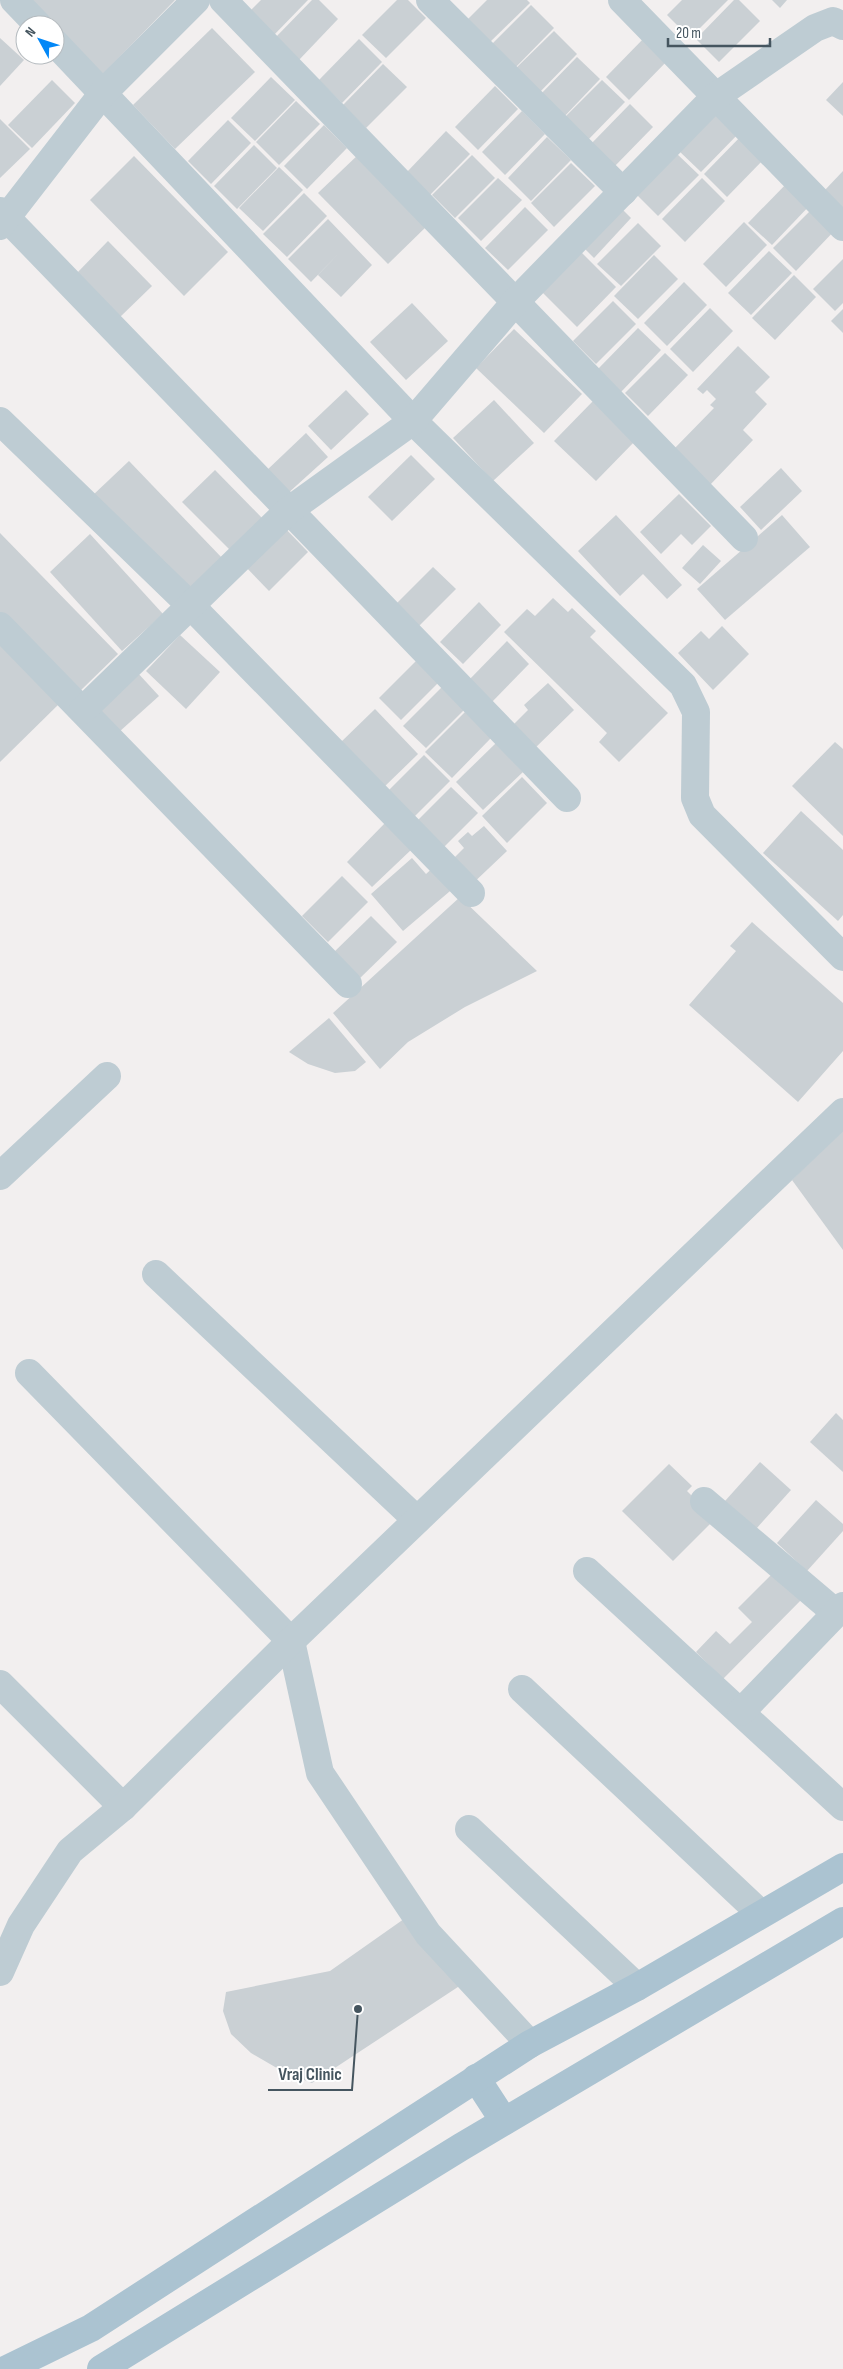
<svg xmlns="http://www.w3.org/2000/svg" width="843" height="2369" viewBox="0 0 843 2369" font-family="'Sofia Sans Condensed',sans-serif">
<style>
.building{fill:#cad0d4}
.lines{fill:none;stroke-linecap:round;stroke-linejoin:round}
.minor{stroke:#beccd3;stroke-width:28}
.major{stroke:#abc3d1;stroke-width:28}
.leader{fill:none;stroke:#45555f;stroke-width:2}
.callout-dot{fill:#45555f;stroke:#fff;stroke-width:2}
.callout-label{font-size:18px;text-anchor:middle;font-weight:bold;fill:#45555f;stroke:#fff;stroke-width:4;stroke-linejoin:round;paint-order:stroke}
</style>
<rect width="100%" height="100%" fill="#f2efef"/>
<g class="building">
<path d="M22 0H175L100 77 55 33V25H47Z"/>
<path d="M261 0H308L273 36 249 12Z"/>
<path d="M312 0H319L338 19 298 61 275 38Z"/>
<path d="M397 0H408L426 18 386 58 362 35Z"/>
<path d="M487 0H527L530 3 489 43 466 21Z"/>
<path d="M682 0H728L690 38 667 15Z"/>
<path d="M734 0H739L760 21 719 62 696 39Z"/>
<path d="M772 0H787L780 8Z"/>
<path d="M531 5 554 28 514 69 490 46Z"/>
<path d="M212 28 255 72 175 149 133 105Z"/>
<path d="M554 31 577 54 537 95 513 71Z"/>
<path d="M646 36 669 59 629 100 606 77Z"/>
<path d="M0 38 24 60 0 86Z"/>
<path d="M359 39 382 62 342 103 319 80Z"/>
<path d="M577 57 600 79 560 121 537 98Z"/>
<path d="M383 64 407 87 366 128 343 105Z"/>
<path d="M271 77 295 100 255 141 231 118Z"/>
<path d="M52 80 75 103 32 148 8 125Z"/>
<path d="M602 80 625 102 585 143 562 120Z"/>
<path d="M843 82V116L826 100Z"/>
<path d="M495 86 518 109 478 150 455 127Z"/>
<path d="M296 101 320 124 279 165 256 142Z"/>
<path d="M630 104 653 127 613 168 590 145Z"/>
<path d="M718 108 741 131 701 172 677 149Z"/>
<path d="M522 111 545 134 505 175 482 152Z"/>
<path d="M0 119 30 149 0 178Z"/>
<path d="M228 120 251 143 211 184 188 161Z"/>
<path d="M324 125 347 148 307 189 284 166Z"/>
<path d="M446 131 470 154 430 195 407 172Z"/>
<path d="M744 133 767 156 727 197 704 174Z"/>
<path d="M547 137 571 160 531 201 508 178Z"/>
<path d="M254 145 277 168 237 209 214 186Z"/>
<path d="M675 152 699 175 658 216 635 193Z"/>
<path d="M360 153 430 223 388 264 318 193Z"/>
<path d="M472 155 495 178 455 218 432 195Z"/>
<path d="M134 156 228 252 184 296 90 200Z"/>
<path d="M571 163 595 186 554 227 531 203Z"/>
<path d="M279 167 303 190 263 231 239 208Z"/>
<path d="M843 171V210L824 191Z"/>
<path d="M498 178 522 200 481 241 458 218Z"/>
<path d="M702 178 725 201 685 242 662 219Z"/>
<path d="M790 180 813 202 772 245 748 223Z"/>
<path d="M304 193 327 216 287 257 263 234Z"/>
<path d="M618 205 631 218 594 258 581 245Z"/>
<path d="M815 206 837 228 796 271 773 248Z"/>
<path d="M525 207 548 230 508 270 485 248Z"/>
<path d="M328 219 372 265 341 297 318 275 344 248 311 282 288 259Z"/>
<path d="M744 222 767 245 726 287 703 264Z"/>
<path d="M638 223 661 246 621 286 597 264Z"/>
<path d="M108 241 152 286 119 318 76 274Z"/>
<path d="M578 249 616 287 577 327 539 289Z"/>
<path d="M769 251 792 273 751 315 728 293Z"/>
<path d="M654 255 678 279 638 319 614 296Z"/>
<path d="M843 259V303L835 311 813 289Z"/>
<path d="M794 275 816 297 775 340 752 318Z"/>
<path d="M684 282 707 305 667 346 644 323Z"/>
<path d="M613 301 636 324 596 364 573 341Z"/>
<path d="M412 303 448 341 406 380 370 342Z"/>
<path d="M710 308 733 331 693 372 670 349Z"/>
<path d="M843 309V333L831 321Z"/>
<path d="M638 328 661 350 621 392 598 369Z"/>
<path d="M514 329 582 394 544 433 476 368Z"/>
<path d="M738 346 770 377 755 392 767 404 743 430 753 440 710 485 673 450 714 408 710 405 716 399 707 390 703 394 697 389Z"/>
<path d="M665 353 688 375 648 416 625 393Z"/>
<path d="M346 390 369 414 331 450 308 426Z"/>
<path d="M494 400 534 443 493 481 453 438Z"/>
<path d="M594 400 636 440 596 481 554 441Z"/>
<path d="M306 433 328 457 286 495 265 472Z"/>
<path d="M411 455 435 479 392 521 368 497Z"/>
<path d="M129 461 223 559 186 594 92 496Z"/>
<path d="M781 468 802 491 761 530 740 507Z"/>
<path d="M215 470 263 519 231 551 182 502Z"/>
<path d="M679 494 711 526 692 545 681 534 661 554 640 532Z"/>
<path d="M616 515 682 585 667 599 643 574 620 596 578 551Z"/>
<path d="M782 515 810 547 725 620 697 589Z"/>
<path d="M282 525 308 552 269 591 243 564Z"/>
<path d="M0 533 118 654 79 692 0 612Z"/>
<path d="M90 534 163 614 122 651 50 572Z"/>
<path d="M703 545 721 561 700 584 682 568Z"/>
<path d="M433 567 456 589 417 628 394 606Z"/>
<path d="M553 598 568 612 572 608 596 631 590 637 668 713 619 762 599 742 607 733 504 632 527 609 535 616Z"/>
<path d="M479 602 501 625 463 664 440 642Z"/>
<path d="M722 626 749 654 713 690 678 653 701 631 709 639Z"/>
<path d="M180 635 220 672 186 709 146 671Z"/>
<path d="M0 638 62 701 0 762Z"/>
<path d="M507 641 529 664 491 703 468 681Z"/>
<path d="M418 659 440 681 401 720 379 698Z"/>
<path d="M136 671 159 696 119 732 96 708Z"/>
<path d="M548 683 574 710 533 750 511 727 528 710 524 705Z"/>
<path d="M442 687 465 709 426 748 403 726Z"/>
<path d="M375 709 418 754 382 789 339 744Z"/>
<path d="M465 712 491 738 452 778 425 752Z"/>
<path d="M835 742 843 749V836L792 786Z"/>
<path d="M496 743 523 772 483 810 456 782Z"/>
<path d="M424 755 450 781 410 821 384 795Z"/>
<path d="M522 777 547 803 507 843 482 816Z"/>
<path d="M451 787 478 813 438 853 412 826Z"/>
<path d="M801 811 843 850V915L838 921 763 853Z"/>
<path d="M386 822 413 848 372 887 347 862Z"/>
<path d="M484 826 507 851 469 887 448 864 464 848 458 841 468 832 472 836Z"/>
<path d="M412 858 426 874 437 864 456 886 403 931 371 894Z"/>
<path d="M342 876 368 902 328 942 302 916Z"/>
<path d="M460 897 537 971 465 1007 408 1042 380 1069 333 1013Z"/>
<path d="M371 916 397 942 357 981 331 955Z"/>
<path d="M752 922 843 1003V1051L798 1102 689 1005 736 951 730 946Z"/>
<path d="M329 1018 366 1062 355 1071 335 1073 308 1064 289 1052Z"/>
<path d="M843 1130V1250L792 1180Z"/>
<path d="M836 1413 843 1420V1472L810 1442Z"/>
<path d="M760 1462 791 1490 756 1529 725 1501Z"/>
<path d="M669 1464 692 1486 687 1491 715 1519 673 1561 622 1511Z"/>
<path d="M816 1500 843 1524V1531L807 1571 777 1543Z"/>
<path d="M776 1570 804 1597 723 1679 696 1652 716 1631 730 1644 752 1622 738 1608Z"/>
<path d="M411 1914 464 1983 312 2083 282 2071 251 2053 231 2034 223 2011 226 1992 330 1971Z"/>
</g>
<g class="lines">
<g class="minor">
<path d="M14 0 38 25"/>
<path d="M223 0 744 538"/>
<path d="M430 0 623 192"/>
<path d="M622 0 843 227"/>
<path d="M55 43 413 421 683 685 696 712 695 798 702 815 843 957"/>
<path d="M0 211 567 798"/>
<path d="M0 226 103 93 196 0"/>
<path d="M0 421 192 607 471 893"/>
<path d="M0 626 348 984"/>
<path d="M83 710 288 511 413 421 516 301 715 97 815 28 833 21 843 26"/>
<path d="M0 1176 107 1076"/>
<path d="M156 1274 417 1520"/>
<path d="M29 1373 291 1641 320 1773 428 1934 530 2044"/>
<path d="M704 1501 836 1613"/>
<path d="M587 1571 843 1807"/>
<path d="M0 1684 123 1807"/>
<path d="M522 1689 761 1914"/>
<path d="M741 1712 843 1606"/>
<path d="M469 1829 637 1987"/>
<path d="M0 1972 21 1925 70 1851 123 1807 291 1641 843 1112"/>
</g>
<g class="major">
<path d="M476 2078 504 2121"/>
<path d="M7 2369 91 2328 530 2044 637 1987 843 1867"/>
<path d="M101 2369 461 2147 843 1921"/>
</g>
</g>
<path class="leader" d="M358 2009L352 2090H268"/>
<circle class="callout-dot" cx="358" cy="2009" r="5"/>
<g class="callout-label">
<text x="310" y="2080">Vraj Clinic</text>
</g>
<g transform="translate(40 40) rotate(310)"><circle r="24" fill="#ffffff" stroke="#b5bbbf"/>
<path d="M0-4L9 19L0 12L-9 19Z" fill="#0388f7"/>
<text y="-8" font-size="14" font-weight="bold" text-anchor="middle" fill="#45555f">N</text>
</g>
<path d="M668 38v8h102v-8" fill="none" stroke="#45555f" stroke-width="2.5"/>
<text x="676" y="38" font-size="15" fill="#45555f" stroke="#ffffff" stroke-width="4" paint-order="stroke">20 m</text>
</svg>
